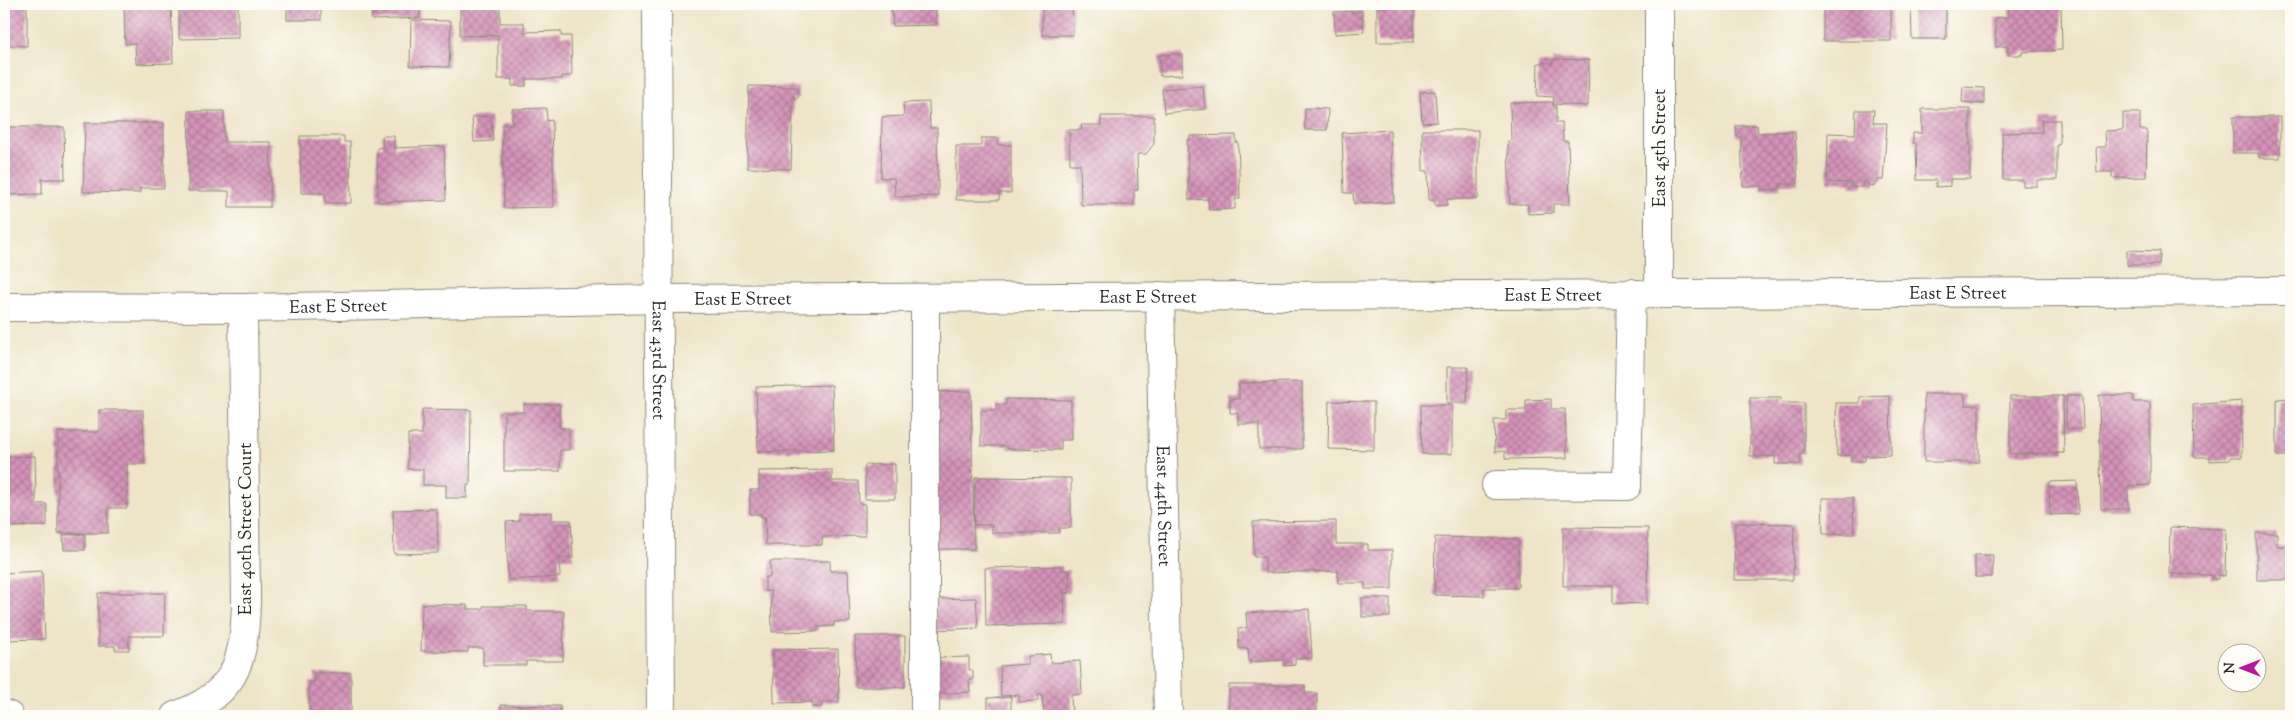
<svg xmlns="http://www.w3.org/2000/svg" width="2295" height="720" viewBox="0 0 2295 720" font-family="'Sorts Mill Goudy',serif">
<style>
.building{fill:url(#building-cross-hatch)}
.lines{fill:none;stroke-linecap:round;stroke-linejoin:round}
.minor-casing{stroke:#8c8879;stroke-width:30}
.minor{stroke:#fff;stroke-width:28}
.labels{text-anchor:middle;stroke-width:5;stroke-linejoin:round;paint-order:stroke}
.street-label{font-size:18px;fill:#2b2b2b;stroke:#fdfcf7}
</style>
<defs>
<pattern id="building-cross-hatch" width="8" height="8" patternUnits="userSpaceOnUse" patternTransform="scale(1.25)"><rect width="8" height="8" fill="#d593b9"/><path d="M0 0l8 8M0 8l8-8" fill="none" stroke="#ad7897"/></pattern>
</defs>
<rect width="100%" height="100%" fill="#fdfcf7"/>
<filter id="ink" filterUnits="userSpaceOnUse"><feTurbulence type="fractalNoise" baseFrequency=".02" numOctaves="2"/><feDisplacementMap in="SourceGraphic" scale="10" xChannelSelector="R" yChannelSelector="G"/><feConvolveMatrix kernelMatrix="1 2 1 2 8 2 1 2 1" color-interpolation-filters="sRGB"/></filter>
<filter id="wash" filterUnits="userSpaceOnUse"><feTurbulence type="fractalNoise" baseFrequency=".0096" numOctaves="4" result="noise"/><feDisplacementMap in="SourceGraphic" scale="20" xChannelSelector="R" yChannelSelector="G"/><feGaussianBlur stdDeviation="1.12" result="paint"/><feColorMatrix in="noise" values="0 0 0 0 0 0 0 0 0 0 0 0 0 0 0 0 0 1.4 0 .05"/><feComposite in="paint" operator="in"/></filter>
<g filter="url(#wash)">
<rect width="100%" height="100%" fill="#eee5c7"/>
<g id="blocks">
<g class="building">
<path d="M4 4H27V46L4 45Z"/>
<path d="M124 4H171L173 63 136 64 135 43 125 44Z"/>
<path d="M179 4H238V38L179 39Z"/>
<rect x="287" y="4" width="34" height="16"/>
<path d="M371 4H419L420 18 372 20Z"/>
<path d="M460 4H500V23H524V32L561 31V36H571L572 76H562V79H526V86H512V79H498V35L460 36Z"/>
<path d="M891 4H936V25L893 26Z"/>
<path d="M1042 4H1072L1073 35H1042Z"/>
<rect x="1377" y="4" width="37" height="38"/>
<rect x="1823" y="4" width="68" height="37"/>
<path d="M1911 4H1946V39H1912Z"/>
<path d="M2009 4H2061L2062 50 2022 52V55H2008V46L1996 47 1995 18 2009 17Z"/>
<path d="M1362 11 1364 32 1335 34 1334 12Z"/>
<path d="M411 20 451 21 449 67 410 66Z"/>
<path d="M1182 54V75L1160 76V55Z"/>
<path d="M1553 59 1589 60 1588 106 1553 104 1554 97 1537 96 1538 63H1553Z"/>
<path d="M749 86 798 87V98H793L791 169 747 168Z"/>
<path d="M1203 86 1205 109 1164 113 1162 89Z"/>
<path d="M1963 87 1984 88V104L1962 102Z"/>
<path d="M1435 91 1437 122 1422 123 1420 92Z"/>
<path d="M929 102 930 128H937L938 196 895 197 894 178H881L882 117 904 116 903 103Z"/>
<path d="M1552 102 1553 106H1556V123H1562L1563 141H1568L1570 204H1553V213L1528 214V204H1510L1508 141H1511L1510 103Z"/>
<path d="M546 108 547 121 552 120 554 207 504 208 502 124H512V109Z"/>
<path d="M1305 108 1328 109 1327 130H1305Z"/>
<path d="M1922 109H1970V179H1950V186L1936 187V180H1917L1916 143H1913V133H1922Z"/>
<path d="M1856 110H1874L1873 123H1887L1883 180H1877L1874 186 1868 185 1866 181 1863 180V187H1850L1851 183 1827 182 1828 133 1855 134Z"/>
<path d="M189 111H224V142H271L270 207H229V191H188Z"/>
<path d="M2123 113H2140V130H2147L2146 177 2112 178V172H2097L2096 147H2106L2105 131 2123 130Z"/>
<path d="M491 116 493 141 474 142 472 117Z"/>
<path d="M1101 116H1154V144L1146 154H1137L1138 190H1134V205H1081L1080 164H1070L1069 130H1082L1081 125H1101Z"/>
<path d="M2233 117H2280V158H2259V153H2233Z"/>
<path d="M2041 120H2060V144L2057 145V180H2037V186H2023V180H2003L2002 133 2042 132Z"/>
<path d="M85 123H164V188H140V193L83 192Z"/>
<path d="M1757 125 1758 133 1795 131 1798 184H1780L1781 189 1761 190V186H1743L1741 137H1737L1736 126Z"/>
<path d="M4 127H64L65 179H42V194L4 195Z"/>
<path d="M1390 130 1394 202 1354 204 1353 193H1344L1342 133Z"/>
<path d="M1422 130H1478V199H1447V205L1435 206V200H1429L1428 171H1423Z"/>
<path d="M1236 135V143L1238 142 1240 199H1235V209L1209 210 1208 199 1189 200 1187 140H1190V136Z"/>
<path d="M300 136H344V142H350L351 203H325V193H301Z"/>
<path d="M382 136H394V148L444 146 446 200 378 202 377 148 383 147Z"/>
<path d="M981 138H998V145H1011V193H999V200H956V146H981Z"/>
<path d="M2127 250 2160 251 2159 265H2127Z"/>
<path d="M1447 367H1468L1467 403H1447Z"/>
<path d="M1302 382V449H1259V424H1238V413H1230V399H1239V383Z"/>
<path d="M832 385 834 450 758 452 756 387Z"/>
<path d="M971 391 974 549H932L928 392Z"/>
<path d="M1924 394H1965V405H1979V462H1924Z"/>
<path d="M2099 395H2133V402H2150V485L2128 486V509H2101Z"/>
<path d="M1890 396 1891 455 1865 456V461H1851V455L1837 456 1836 403H1860V397Z"/>
<path d="M2010 396H2063L2064 453 2010 454Z"/>
<path d="M2066 396H2082L2083 429H2066Z"/>
<path d="M1750 398H1781V403H1804V454H1800V464H1775V456H1750Z"/>
<path d="M2291 398V461H2289V456H2277V399Z"/>
<path d="M1006 399 1071 400V440H1061V450L1007 449V446H981V410H996V404L1006 405Z"/>
<path d="M1551 399V409H1565L1567 458 1505 459V451L1495 452 1494 420H1506V410H1526V400Z"/>
<path d="M1329 401 1374 402V450L1328 449Z"/>
<path d="M2241 401 2242 457H2230V460L2210 461V457H2194L2193 405Z"/>
<path d="M524 404H559V428H569V450H560V471H504V412H524Z"/>
<path d="M1421 405H1452V454H1422Z"/>
<path d="M422 409 471 410 470 485H467V498H446V485H423V469H408V434H422Z"/>
<path d="M99 410H143L144 464H127V508H108V533H58V432H99Z"/>
<path d="M35 456 36 504H47V526L4 527V457Z"/>
<path d="M895 464V499H865V465Z"/>
<path d="M832 470V481H858L859 504H865V536L822 537V545H766L765 517H761V514H750V490H759V471Z"/>
<path d="M975 477 1071 478V528H1059V533H992V525H974Z"/>
<path d="M2077 481 2078 514 2050 515 2049 482Z"/>
<path d="M1822 498H1853L1854 534H1823Z"/>
<path d="M437 509 438 553 394 554 393 510Z"/>
<path d="M552 512V520H571L573 558H559L560 577 508 580 506 522 519 521V514Z"/>
<path d="M1336 521V544H1368V550H1392V589H1365V583H1338V571L1265 573V557H1254L1253 522Z"/>
<path d="M1735 523 1794 524 1793 580H1734Z"/>
<path d="M1563 527 1648 528 1647 604 1613 603V586H1563Z"/>
<path d="M2170 527 2226 529 2225 576 2218 575V579H2211V575L2169 574Z"/>
<path d="M2256 533H2277V546H2291V580H2257Z"/>
<path d="M85 534V550H64L63 535Z"/>
<path d="M1435 537 1518 539V588H1484V596L1434 595Z"/>
<path d="M1975 555H1993L1992 577H1975Z"/>
<path d="M770 561H830V571H848L850 622H834V626L818 627V631L772 632 771 591H765V577H770Z"/>
<path d="M1062 566V571L1069 570 1070 593H1064L1065 624 986 626 985 568Z"/>
<path d="M42 571 45 639 4 640V573Z"/>
<path d="M98 593H165L164 636H129V650H115V646H98Z"/>
<path d="M976 598 978 628 936 630 935 599Z"/>
<rect x="1362" y="598" width="28" height="19"/>
<path d="M422 604 467 605V609H483V606H527V611H564L563 661H526V665H483V648H468V652L421 651Z"/>
<path d="M1309 609 1312 658 1295 659V665L1284 666V660L1249 662 1248 648H1239L1238 629 1247 628 1246 613Z"/>
<path d="M855 636H905V687H856Z"/>
<path d="M838 649 839 702H822V707H812V702L774 703 773 650Z"/>
<path d="M1050 654 1051 663 1080 661 1082 694 1071 695 1072 716H1044L1042 695H1038V701L1019 702V695L1001 696 1000 666 1028 664V656Z"/>
<path d="M969 657V670H973V680H969L970 692 934 694 933 658Z"/>
<path d="M314 673H351V716H309V682H314Z"/>
<path d="M1229 685H1305V693H1317V716H1229Z"/>
<path d="M1011 697V712L988 713V698Z"/>
<path d="M501 705 560 706V716H501Z"/>
</g>
</g>
</g>
<g filter="url(#ink)">
<use href="#blocks" fill-opacity="0" stroke="#8c8879" stroke-width="1"/>
<g class="lines">
<g class="minor-casing">
<g id="minor">
<path id="s1" d="M657 4 661 716"/>
<path d="M1659 293V4"/>
<path id="s2" d="M1160 296 1168 716"/>
<path d="M925 298V716"/>
<path id="s3" d="M4 307 243 308 659 299 2291 291"/>
<path d="M1496 485 1627 486 1631 293"/>
<path d="M4 714 9 716"/>
<path d="M175 716C235 695 244 664 246 604L243 308"/>
</g>
</g>
<use href="#minor" class="minor"/>
</g>
</g>
<g class="labels">
<g class="street-label">
<text transform="translate(1659 148) rotate(-90)" y="6">East 45th Street</text>
<text dy="6" stroke="none"><textPath href="#s3" startOffset="1954">East E Street</textPath></text>
<text dy="6" stroke="none"><textPath href="#s3" startOffset="1549">East E Street</textPath></text>
<text dy="6" stroke="none"><textPath href="#s3" startOffset="1144">East E Street</textPath></text>
<text dy="6" stroke="none"><textPath href="#s3" startOffset="739">East E Street</textPath></text>
<text dy="6" stroke="none"><textPath href="#s3" startOffset="334">East E Street</textPath></text>
<text dy="6" stroke="none"><textPath href="#s1" startOffset="356">East 43rd Street</textPath></text>
<text dy="6" stroke="none"><textPath href="#s2" startOffset="210">East 44th Street</textPath></text>
<text transform="translate(245 529) rotate(-90)" y="6">East 40th Street Court</text>
</g>
</g>
<rect width="2295" height="720" fill="none" stroke="#fdfcf7" stroke-width="20"/>
<g transform="translate(2242 668) rotate(270)"><circle r="24" fill="#fdfcf7" stroke="#a9a8a5"/>
<path d="M0-4L9 19L0 12L-9 19Z" fill="#b5179e"/>
<text y="-8" font-size="14" font-weight="bold" text-anchor="middle" fill="#2b2b2b">N</text>
</g>
</svg>
